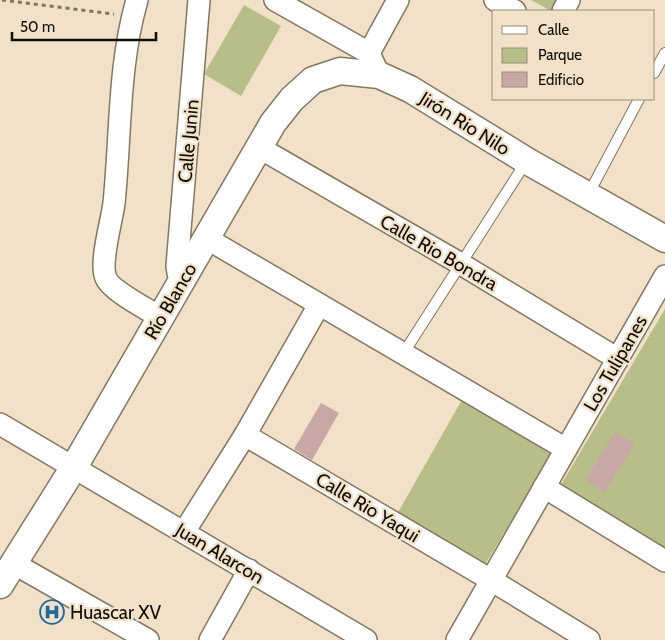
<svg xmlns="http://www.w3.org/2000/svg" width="665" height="640" viewBox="0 0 665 640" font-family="Cabin,sans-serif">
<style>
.green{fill:#b8be87}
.building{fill:#c7a8a5}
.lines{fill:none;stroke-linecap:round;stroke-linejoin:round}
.service-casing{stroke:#857761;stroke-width:12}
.minor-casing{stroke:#857761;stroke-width:24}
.tertiary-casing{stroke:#857761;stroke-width:29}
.path{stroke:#807665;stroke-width:3;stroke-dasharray:4 4;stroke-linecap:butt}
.service{stroke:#fff;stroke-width:10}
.minor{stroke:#fff;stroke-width:21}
.tertiary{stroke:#fff;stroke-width:26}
.labels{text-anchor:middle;stroke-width:4.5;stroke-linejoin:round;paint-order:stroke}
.street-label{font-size:19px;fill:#120d05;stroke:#f0e1c8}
.poi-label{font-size:19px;fill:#120d05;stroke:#f0e1c8;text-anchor:start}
</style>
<rect width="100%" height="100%" fill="#f0e1c8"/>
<g class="green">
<path d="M531 0H562L556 11H551Z"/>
<path d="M244 5 281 26 241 96 204 74Z"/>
<path d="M665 309V550L559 488Z"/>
<path d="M463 398 556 448 484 566 396 516Z"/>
</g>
<g class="building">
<path d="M321 403 339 413 312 460 294 449Z"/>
<path d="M615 432 635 444 604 493 585 480Z"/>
</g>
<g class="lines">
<g class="service-casing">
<g id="service">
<path d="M654 73 665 53"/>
<path d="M588 195 639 99"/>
<path d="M403 354 526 162"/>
</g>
</g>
<g class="minor-casing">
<g id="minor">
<path d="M137 0C118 66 121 135 114 203 112 221 99 263 106 278 110 290 149 310 161 318"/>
<path d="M275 0 369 53 379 75"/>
<path d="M495 0 515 11"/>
<path d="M563 11 569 0"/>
<path d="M369 53 398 0"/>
<path d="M258 147 461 264 618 359"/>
<path d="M206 238 566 449"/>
<path d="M183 280 178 273 177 266 199 0"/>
<path d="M0 424 366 640"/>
<path d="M245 435 491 580 589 640"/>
<path d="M544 487 665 561"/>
<path d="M184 532 245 435 319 305"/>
<path d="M13 563 148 640"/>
<path d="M210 640 249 570"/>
<path d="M457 640 665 276"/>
</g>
</g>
<g class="tertiary-casing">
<path id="tertiary" d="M0 585 74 467 273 123 292 99 313 80 340 71 379 75 410 89 527 161 665 239"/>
</g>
<path class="path" d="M2 0 114 14"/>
<use href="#service" class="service"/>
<use href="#minor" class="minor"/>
<use href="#tertiary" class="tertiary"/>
</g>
<defs>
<g id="hospital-ring" transform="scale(1.25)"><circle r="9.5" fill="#f0e1c8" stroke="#206a9e" stroke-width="1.5"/><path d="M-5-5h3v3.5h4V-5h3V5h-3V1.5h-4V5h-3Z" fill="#206a9e"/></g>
</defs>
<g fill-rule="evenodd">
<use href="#hospital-ring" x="52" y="612"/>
</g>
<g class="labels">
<g class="street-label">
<text transform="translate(465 123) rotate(32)" y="7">Jirón Rio Nilo</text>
<text transform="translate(188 141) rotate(-85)" y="7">Calle Junin</text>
<text transform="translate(439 252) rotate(30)" y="7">Calle Rio Bondra</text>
<text transform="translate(170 301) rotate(-60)" y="7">Río Blanco</text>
<text transform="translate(615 363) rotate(-60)" y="7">Los Tulipanes</text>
<text transform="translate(368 507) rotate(31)" y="7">Calle Rio Yaqui</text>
<text transform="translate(220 553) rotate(31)" y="7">Juan Alarcon</text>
</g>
<g class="poi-label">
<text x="70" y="619">Huascar XV</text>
</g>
</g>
<rect x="492" y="10" width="162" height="90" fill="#f0e1c8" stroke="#978c7a"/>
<rect x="502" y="26" width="25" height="8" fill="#ffffff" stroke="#978c7a"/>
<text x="538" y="35" font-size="15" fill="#120d05">Calle</text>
<rect x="502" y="48" width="25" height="15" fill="#b8be87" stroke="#978c7a"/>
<text x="538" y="60" font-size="15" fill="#120d05">Parque</text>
<rect x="502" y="72" width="25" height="15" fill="#c7a8a5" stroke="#978c7a"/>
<text x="538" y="85" font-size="15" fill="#120d05">Edificio</text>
<path d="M12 32v8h144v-8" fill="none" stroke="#120d05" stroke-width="2.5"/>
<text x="20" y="32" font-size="15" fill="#120d05" stroke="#f0e1c8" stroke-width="4" paint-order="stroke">50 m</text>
</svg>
